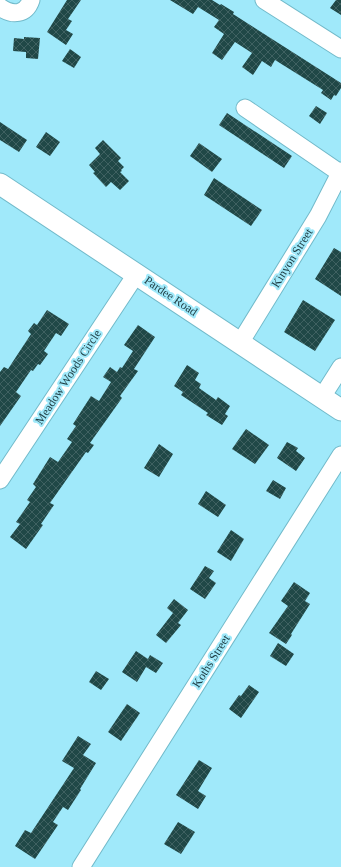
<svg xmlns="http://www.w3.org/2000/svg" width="341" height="867" viewBox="0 0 341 867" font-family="Georgia,serif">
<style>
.building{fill:url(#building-cross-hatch)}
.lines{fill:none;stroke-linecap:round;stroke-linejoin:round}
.minor-casing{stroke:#72baca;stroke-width:19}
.major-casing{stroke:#72baca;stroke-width:23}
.minor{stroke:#fff;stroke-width:17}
.major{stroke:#fff;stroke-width:21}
.labels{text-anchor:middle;stroke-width:4;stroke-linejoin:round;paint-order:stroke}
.street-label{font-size:12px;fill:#1e3d43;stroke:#a0e9fa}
</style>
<defs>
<pattern id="building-cross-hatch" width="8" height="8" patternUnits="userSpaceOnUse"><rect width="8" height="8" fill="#204847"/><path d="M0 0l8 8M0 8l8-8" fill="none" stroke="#3f6161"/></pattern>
</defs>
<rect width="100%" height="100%" fill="#a0e9fa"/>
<g class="building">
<path d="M67 0H81L68 19 72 21 66 30 73 34 66 45 47 32Z"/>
<path d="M170 0H212L220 5 221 4 234 12 233 14 341 83V88L336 96 334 95 331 100 321 93 323 90 275 60 271 67 262 61 253 75 242 67 252 53 235 42 222 60 212 53 224 34 214 27 219 20 198 7 193 14Z"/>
<path d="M336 0H341V15L330 8Z"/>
<path d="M24 37 40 38 38 59 26 58V52L13 51 14 38 24 39Z"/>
<path d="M70 49 81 57 74 68 62 61Z"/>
<path d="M316 106 327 113 320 124 309 116Z"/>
<path d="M227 113 292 156 284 168 219 125Z"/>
<path d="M0 122 27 140 19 152 0 140Z"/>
<path d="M46 132 60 142 50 156 36 147Z"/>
<path d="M103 140 121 158 118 161 124 167 121 170 122 171 120 172 129 181 120 190 111 182 106 187 93 173 95 172 89 165 100 154 95 148Z"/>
<path d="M199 143 222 159 212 172 190 156Z"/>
<path d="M214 178 262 210 251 226 204 195Z"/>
<path d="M334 248 341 252V296L315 279Z"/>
<path d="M303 300 335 320 315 351 284 332Z"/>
<path d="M47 310 69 324 61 336 56 333 44 351 48 354 40 365 38 364 33 371 31 370 16 392 21 396 0 426V372L4 367 8 369 31 334 28 331 34 323 37 325Z"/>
<path d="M138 325 155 337 134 369 138 371 120 396 122 398 90 443 94 445 88 453 86 452 50 503 54 505 41 524 43 525 26 549 10 537 20 524 16 522 30 502 27 500 36 487 33 484 50 457 58 462 72 442 67 439 76 426 73 424 91 396 99 401 111 382 103 377 110 367 117 372 120 367 122 368 133 351 124 345Z"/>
<path d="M187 365 199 373 195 380 201 384 199 388 216 400 218 397 230 406 225 414 228 416 222 425 206 415 208 413 181 395 183 392 174 386Z"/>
<path d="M246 429 269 445 255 464 232 449Z"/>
<path d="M287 442 298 448 296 451 305 458 296 471 277 458Z"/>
<path d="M159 444 173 454 159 477 144 468Z"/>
<path d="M273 480 286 488 280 499 266 491Z"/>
<path d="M206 491 226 505 218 517 198 504Z"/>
<path d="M231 530 244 539 231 561 217 552Z"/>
<path d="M205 566 214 571 209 578 216 583 205 599 190 589Z"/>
<path d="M294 582 310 593 305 601 310 604 291 634 292 635 286 644 269 633 288 606 281 601Z"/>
<path d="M174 599 188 610 178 623 181 625 166 643 156 635 173 613 167 608Z"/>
<path d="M278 643 294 654 286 666 270 656Z"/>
<path d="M136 651 148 659 150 655 163 663 156 673 146 667 137 682 122 672Z"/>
<path d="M96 671 109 679 101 690 89 682Z"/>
<path d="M249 685 259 692 241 718 229 709 239 695 241 696Z"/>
<path d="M127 704 140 713 121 741 108 732Z"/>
<path d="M78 736 91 744 83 755 96 763 80 789 81 790 68 810 63 807 53 822 58 825 35 859 15 846 25 830 31 833 74 768 62 761Z"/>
<path d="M199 760 212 768 198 791 206 796 198 809 176 795Z"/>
<path d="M178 822 195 832 181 854 164 844Z"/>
</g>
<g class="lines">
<g class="minor-casing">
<g id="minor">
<path d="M264 0 341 49"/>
<path d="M0 7C12 16 26 15 31 0"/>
<path d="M245 108 340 173"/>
<path d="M240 343 318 216 341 171"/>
<path d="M322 397 341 367"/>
<path d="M0 480 137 273"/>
<path d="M81 867 341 455"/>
</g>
</g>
<g class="major-casing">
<path id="major" d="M0 184 341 410"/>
</g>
<use href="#minor" class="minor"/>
<use href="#major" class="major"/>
</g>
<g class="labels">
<g class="street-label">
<text transform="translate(292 258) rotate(-58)" y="4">Kinyon Street</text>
<text transform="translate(171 296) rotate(34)" y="4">Pardee Road</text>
<text transform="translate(68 377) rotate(-57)" y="4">Meadow Woods Circle</text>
<text transform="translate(211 661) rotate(-58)" y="4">Koths Street</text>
</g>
</g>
</svg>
